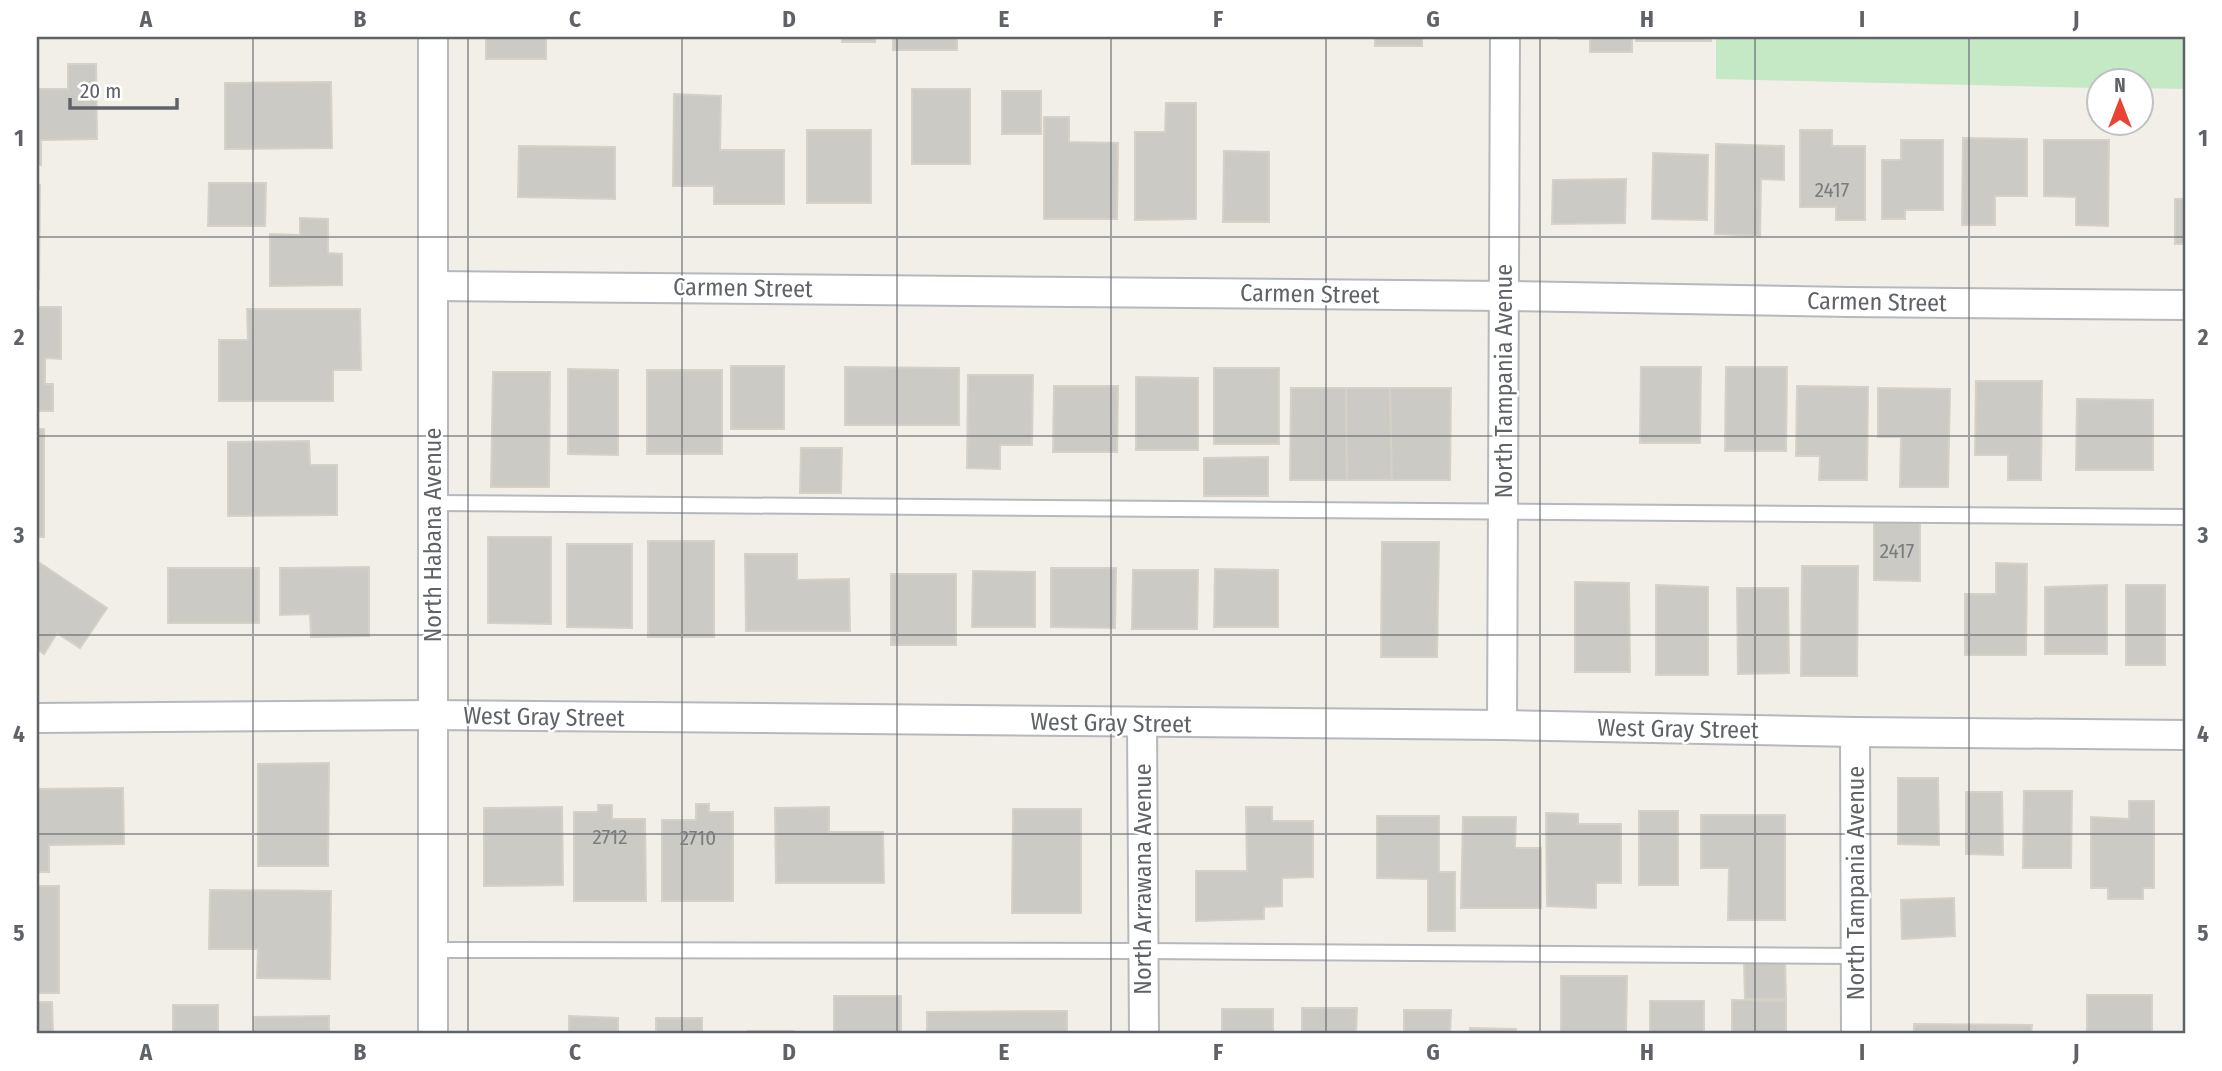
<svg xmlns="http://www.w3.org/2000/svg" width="2222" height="1071" viewBox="0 0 2222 1071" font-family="'Fira Sans Condensed',sans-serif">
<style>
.green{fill:#c5e8c5}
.building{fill:#cccac5;stroke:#d6d1c6;stroke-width:2}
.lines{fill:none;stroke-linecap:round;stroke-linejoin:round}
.service-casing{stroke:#b5b8bc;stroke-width:18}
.minor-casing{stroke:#b5b8bc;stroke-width:32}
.service{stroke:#fff;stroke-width:14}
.minor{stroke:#fff;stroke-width:28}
.grid{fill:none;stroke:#5f6368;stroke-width:2;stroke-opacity:0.55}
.labels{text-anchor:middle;stroke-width:5;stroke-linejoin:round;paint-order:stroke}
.number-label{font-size:21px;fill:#7a7d7f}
.street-label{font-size:24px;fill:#5f6368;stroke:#fff}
.neatline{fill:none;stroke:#5f6368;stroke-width:2.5}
.grid-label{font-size:23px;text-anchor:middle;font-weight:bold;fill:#5f6368}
</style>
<rect width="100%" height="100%" fill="#f1efe8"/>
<path class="green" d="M1716 37H2185V89L2142 88V80H2100L2099 88 1716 79Z"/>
<g class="building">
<rect x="486" y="37" width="60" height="22"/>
<rect x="842" y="37" width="33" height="5"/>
<rect x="893" y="37" width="64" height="13"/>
<rect x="1375" y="37" width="47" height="9"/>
<path d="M1559 37H1632V52H1590V39H1559Z"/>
<rect x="1636" y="37" width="75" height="4"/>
<path d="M68 64H96L97 139 41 140V165H37V89H68Z"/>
<path d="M331 82 332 148 225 149V83Z"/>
<rect x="912" y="89" width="58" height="75"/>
<rect x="1002" y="91" width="39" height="43"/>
<path d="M674 94 721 96 720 150H784V204H714V186H673Z"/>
<path d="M1166 103H1196V219L1135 220V132H1165Z"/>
<path d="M1044 117H1069V142L1118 143 1117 219H1044Z"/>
<rect x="807" y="130" width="64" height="73"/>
<path d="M1800 130H1832V146H1865V220H1836V207H1800Z"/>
<path d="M1963 138 2027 139V196H1995V225H1962Z"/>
<path d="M1901 140H1943V210H1905V219H1882V160H1901Z"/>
<path d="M2044 140H2109L2108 226 2076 225V197L2044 196Z"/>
<path d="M1716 144 1784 146V180L1761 179 1760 236 1715 234Z"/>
<path d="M519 146 615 147V199L518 197Z"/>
<path d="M1224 151 1269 152V222H1223Z"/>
<path d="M1653 153 1708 155 1707 220 1652 219Z"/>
<path d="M1626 179 1625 223 1552 224 1553 180Z"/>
<path d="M209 183H266L265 226H208Z"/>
<path d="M37 185H40L39 289H37Z"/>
<rect x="2175" y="199" width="10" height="45"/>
<path d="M300 218 328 219V253L342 254V285L270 286V234L300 235Z"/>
<path d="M37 307H61V359L45 358V384H53V411H37Z"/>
<path d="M247 309H360L361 370H333V401H219V340H248Z"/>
<rect x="731" y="366" width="53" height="63"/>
<path d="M845 367 959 368V425H845Z"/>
<path d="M1641 367H1701L1700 443H1640Z"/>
<path d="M1726 367H1787L1786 451H1725Z"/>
<rect x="1214" y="368" width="65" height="76"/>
<path d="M568 369 618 370V455L568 454Z"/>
<rect x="647" y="370" width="75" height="84"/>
<path d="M493 372H550L549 487H491Z"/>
<path d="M968 375H1033L1032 445H1000V469L967 468Z"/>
<path d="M1136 377 1198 378V450H1136Z"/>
<path d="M1976 381H2042L2041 480H2008V455H1975Z"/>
<path d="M1054 386H1118L1117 452H1053Z"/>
<path d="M1797 386 1868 387 1867 480H1819L1820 456H1796Z"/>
<path d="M1291 388H1346L1347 480H1290Z"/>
<path d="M1346 388H1390L1392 480H1347Z"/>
<path d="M1390 388H1451L1450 480H1392Z"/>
<path d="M1878 388 1950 389 1948 487H1900L1901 437H1878Z"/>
<path d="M2077 399 2153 400V470H2076Z"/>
<rect x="37" y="429" width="7" height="108"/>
<path d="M309 441 310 465H337V515L228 516V442Z"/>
<path d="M801 448H842L841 493H800Z"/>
<path d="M1268 457V496H1204V458Z"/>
<path d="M1874 521 1920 522V581L1874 580Z"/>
<path d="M488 537H551V624L488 623Z"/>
<rect x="648" y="541" width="66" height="96"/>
<path d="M1382 542H1439L1437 657H1381Z"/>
<path d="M567 544H632V628L567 627Z"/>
<path d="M745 554H797V580L849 579 850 631H746Z"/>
<path d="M40 563 107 608 80 648 57 633 44 654 37 649V569Z"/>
<path d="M1996 563 2027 564 2026 655H1965V594H1996Z"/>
<path d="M1802 566H1858L1857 676H1801Z"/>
<path d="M369 567V636L311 637 310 614 280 615V568Z"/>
<rect x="168" y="568" width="91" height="55"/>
<path d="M1051 568H1116L1115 628 1051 627Z"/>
<path d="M1215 569 1278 570V627H1214Z"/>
<path d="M1133 570H1198L1197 629H1132Z"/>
<path d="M973 571 1035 572V627H972Z"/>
<rect x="891" y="574" width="65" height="71"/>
<path d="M1575 582 1629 583 1630 672H1575Z"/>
<path d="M1656 585 1708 587V675H1656Z"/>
<path d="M2107 585V654H2045V587Z"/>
<rect x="2126" y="585" width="39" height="80"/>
<path d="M1737 588H1788L1789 673 1738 674Z"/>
<path d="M329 763 328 866H258V764Z"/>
<path d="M1898 778H1938L1939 845 1898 844Z"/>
<path d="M123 788 124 844 49 845V872H37V789Z"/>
<path d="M2024 791H2072L2071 868H2023Z"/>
<path d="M1966 792H2002L2003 855 1966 854Z"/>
<path d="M2129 801H2154V888H2143V899H2108V888H2091V817L2129 819Z"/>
<path d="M696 804H709V812H733V901H662V820H696Z"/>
<path d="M598 805H612V819H645L646 901H574V812H598Z"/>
<path d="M562 807 563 885 484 886V808Z"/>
<path d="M829 807V832H883L884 883H776L775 808Z"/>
<path d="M1246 807H1272V821H1313V877L1282 878V906L1264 907V919L1196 921V871H1247Z"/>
<path d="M1013 809H1081V913H1012Z"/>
<rect x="1639" y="811" width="39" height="74"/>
<path d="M1546 813 1578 814V824H1621V883H1596V908L1547 906Z"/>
<path d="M1701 815H1785V920H1728L1729 868H1701Z"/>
<path d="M1377 816H1439V872H1455V931H1428V879L1377 878Z"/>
<path d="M1463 817H1516L1515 848H1541V908H1461Z"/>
<rect x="37" y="886" width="22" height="107"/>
<path d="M210 890 331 891 330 979 257 978 258 949H209Z"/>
<path d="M1954 898 1955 936 1902 939 1901 900Z"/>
<path d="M1785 960 1786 999H1745L1744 961Z"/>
<path d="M1561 976H1627L1626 1034H1561Z"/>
<rect x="2087" y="995" width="65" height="39"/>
<rect x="834" y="996" width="67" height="38"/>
<path d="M1732 1000 1786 1001V1034H1732Z"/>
<rect x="1650" y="1001" width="54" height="33"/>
<path d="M37 1002H52L53 1034H37Z"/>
<rect x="173" y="1005" width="45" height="29"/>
<path d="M1302 1008H1357L1356 1034H1302Z"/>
<rect x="1222" y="1009" width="51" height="25"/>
<path d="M1404 1010H1451L1450 1034H1404Z"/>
<path d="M1067 1011V1034H927V1012Z"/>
<path d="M329 1016V1034H254V1017Z"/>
<path d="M569 1016 618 1018V1034H569Z"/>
<rect x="656" y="1018" width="46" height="16"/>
<path d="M1914 1024 2032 1025 2031 1034H1914Z"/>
<path d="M1470 1028 1516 1029V1034H1470Z"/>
<rect x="748" y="1031" width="45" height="3"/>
<path d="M481 1033H544L481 1034Z"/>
</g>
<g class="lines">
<g class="service-casing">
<g id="service">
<path d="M434 503 2185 517"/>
<path d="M433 950 1144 951 1857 956"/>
</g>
</g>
<g class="minor-casing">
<g id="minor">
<path d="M435 286 1505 296 1849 302 2185 305"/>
<path d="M37 718 433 715 1502 725 1855 732 2185 735"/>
<path d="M1142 723 1144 1034"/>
<path d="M1502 725 1505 37"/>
<path d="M1855 732 1856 1034"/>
<path d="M433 1034V37"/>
</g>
</g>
<use href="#service" class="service"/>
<use href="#minor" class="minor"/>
</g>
<path class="grid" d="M253 37V1034M468 37V1034M682 37V1034M897 37V1034M1111 37V1034M1326 37V1034M1540 37V1034M1755 37V1034M1969 37V1034M37 237H2185M37 436H2185M37 635H2185M37 834H2185"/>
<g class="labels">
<g class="number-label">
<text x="1832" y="197">2417</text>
<text x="1897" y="558">2417</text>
<text x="610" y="844">2712</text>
<text x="698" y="845">2710</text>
</g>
<g class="street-label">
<text transform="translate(743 288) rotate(1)" y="8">Carmen Street</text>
<text transform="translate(1310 294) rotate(1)" y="8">Carmen Street</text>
<text transform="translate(1877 302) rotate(1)" y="8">Carmen Street</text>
<text transform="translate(1504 381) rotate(-90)" y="8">North Tampania Avenue</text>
<text transform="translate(433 535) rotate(-90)" y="8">North Habana Avenue</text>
<text transform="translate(544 717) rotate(1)" y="8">West Gray Street</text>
<text transform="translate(1111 723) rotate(1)" y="8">West Gray Street</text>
<text transform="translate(1678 729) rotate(1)" y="8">West Gray Street</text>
<text transform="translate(1143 879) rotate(-90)" y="8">North Arrawana Avenue</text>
<text transform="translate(1856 883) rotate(-90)" y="8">North Tampania Avenue</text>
</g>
</g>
<rect width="2222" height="1071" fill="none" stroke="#ffffff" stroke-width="77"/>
<g transform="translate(2120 102)"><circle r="33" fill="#ffffff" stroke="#bfc1c3" stroke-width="2"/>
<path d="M0-5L12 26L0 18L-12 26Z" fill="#ea4335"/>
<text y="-10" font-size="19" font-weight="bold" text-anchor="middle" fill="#5f6368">N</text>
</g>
<path d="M70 98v10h107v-10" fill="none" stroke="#5f6368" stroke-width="3.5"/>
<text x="80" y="98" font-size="21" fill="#5f6368" stroke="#ffffff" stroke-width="5" paint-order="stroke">20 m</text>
<rect x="38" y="38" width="2146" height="994" class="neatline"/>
<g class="grid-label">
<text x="146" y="27">A</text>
<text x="360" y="27">B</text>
<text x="575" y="27">C</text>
<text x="789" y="27">D</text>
<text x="1004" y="27">E</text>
<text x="1218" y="27">F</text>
<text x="1433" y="27">G</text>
<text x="1647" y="27">H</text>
<text x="1862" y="27">I</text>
<text x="2076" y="27">J</text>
<text x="19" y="146">1</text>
<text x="2203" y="146">1</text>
<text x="19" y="345">2</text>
<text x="2203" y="345">2</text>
<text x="19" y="543">3</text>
<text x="2203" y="543">3</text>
<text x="19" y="742">4</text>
<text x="2203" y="742">4</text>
<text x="19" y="941">5</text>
<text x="2203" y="941">5</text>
<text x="146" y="1060">A</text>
<text x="360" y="1060">B</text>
<text x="575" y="1060">C</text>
<text x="789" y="1060">D</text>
<text x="1004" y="1060">E</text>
<text x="1218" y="1060">F</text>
<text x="1433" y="1060">G</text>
<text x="1647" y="1060">H</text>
<text x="1862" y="1060">I</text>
<text x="2076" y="1060">J</text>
</g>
</svg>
